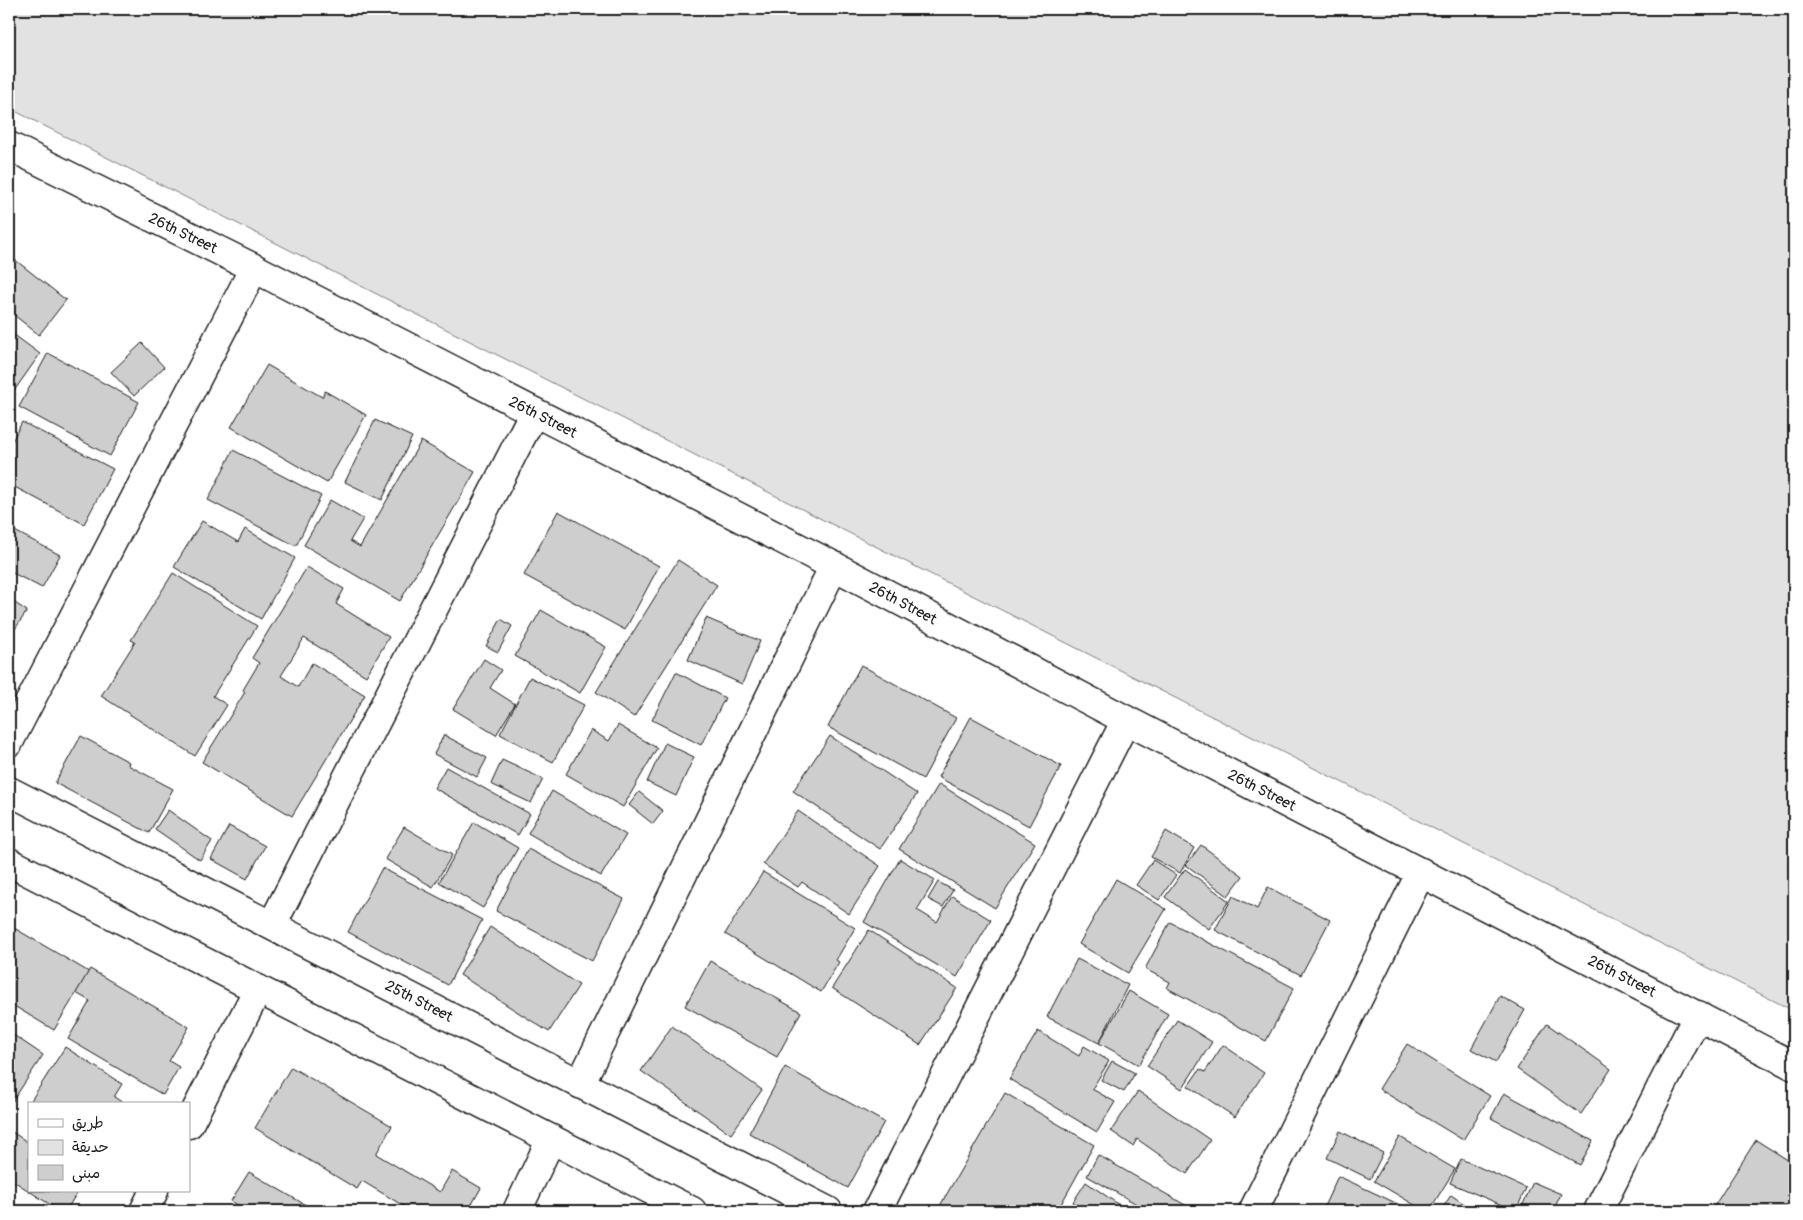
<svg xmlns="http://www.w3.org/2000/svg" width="1803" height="1220" viewBox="0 0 1803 1220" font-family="Pangolin,'Playpen Sans Arabic',sans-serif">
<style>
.green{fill:#e2e2e2;stroke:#7f7f7f}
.building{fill:#cecece;stroke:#1c1c1c}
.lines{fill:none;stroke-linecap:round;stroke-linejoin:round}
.minor-casing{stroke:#1c1c1c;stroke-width:31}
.minor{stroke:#fff;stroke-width:28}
.labels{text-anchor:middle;stroke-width:4;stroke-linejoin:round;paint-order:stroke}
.street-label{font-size:15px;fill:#1c1c1c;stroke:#fff}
</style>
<rect width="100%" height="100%" fill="#fff"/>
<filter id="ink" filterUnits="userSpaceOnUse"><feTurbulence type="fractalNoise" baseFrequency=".02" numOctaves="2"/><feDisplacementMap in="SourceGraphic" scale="10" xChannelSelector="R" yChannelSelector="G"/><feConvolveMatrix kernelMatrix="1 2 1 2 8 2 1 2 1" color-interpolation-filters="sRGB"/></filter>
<g filter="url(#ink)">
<path class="green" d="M9 9H1794V1011L9 108Z"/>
<g class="building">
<path d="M9 255 66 300 39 335 9 311Z"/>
<path d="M9 331 40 354 9 398Z"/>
<path d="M142 343 164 367 134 396 111 372Z"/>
<path d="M48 353 139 402 110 456 19 407Z"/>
<path d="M267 365 322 397 325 391 366 415 327 483 231 427Z"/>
<path d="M375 420 412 437 382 500 345 482Z"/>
<path d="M22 422 113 469 84 524 9 484V447Z"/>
<path d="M421 441 475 472 400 601 304 545 330 500 363 519 350 541 360 547Z"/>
<path d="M233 450 321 496 296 546 208 500Z"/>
<path d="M558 511 659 566 625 630 524 575Z"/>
<path d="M202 521 238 542 245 529 295 558 261 619 174 567Z"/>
<path d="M9 528 60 555 42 588 9 571Z"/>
<path d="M678 560 717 585 634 717 596 692Z"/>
<path d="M307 567 344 589 336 604 389 637 366 676 304 638 281 676 298 687 312 663 365 695 292 816 202 762 245 692 243 690 259 663 252 658Z"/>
<path d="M173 573 257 626 213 696 227 705 195 756 101 696 135 642 131 640Z"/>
<path d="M9 599 27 611 9 638Z"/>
<path d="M541 610 606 647 580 693 515 656Z"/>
<path d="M706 618 760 641 742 684 688 660Z"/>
<path d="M501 619 512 626 498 652 486 646Z"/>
<path d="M484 659 501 670 490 688 515 704 496 735 453 709Z"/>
<path d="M861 665 956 718 923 779 828 727Z"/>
<path d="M676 672 725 698 701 745 652 720Z"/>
<path d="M530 677 584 705 553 762 500 734Z"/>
<path d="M971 717 1061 766 1029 826 938 777Z"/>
<path d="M618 725 657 748 623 807 566 774 591 730 609 741Z"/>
<path d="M444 735 487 758 477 777 434 754Z"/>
<path d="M81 736 129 762 128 765 173 789 149 833 55 783Z"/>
<path d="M830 736 917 794 880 849 793 791Z"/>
<path d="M665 743 694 757 676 796 647 782Z"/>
<path d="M502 760 543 779 531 803 491 784Z"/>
<path d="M446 767 530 814 518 835 434 788Z"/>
<path d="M939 784 1035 843 995 908 899 849Z"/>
<path d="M552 791 626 835 601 876 528 833Z"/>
<path d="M639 792 663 811 653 824 629 805Z"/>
<path d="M168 810 212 841 200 860 155 829Z"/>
<path d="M798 811 880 866 849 914 802 882 798 887 763 864Z"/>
<path d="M474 822 518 848 483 908 439 882Z"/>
<path d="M229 826 265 846 247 879 211 859Z"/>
<path d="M404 827 452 855 433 887 385 859Z"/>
<path d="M1166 831 1194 848 1180 873 1151 857Z"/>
<path d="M1201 845 1243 876 1228 896 1186 865Z"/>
<path d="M528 849 624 899 592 961 496 911Z"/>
<path d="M900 859 935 880 917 910 937 922 952 896 991 920 957 977 864 922Z"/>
<path d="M1153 860 1176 875 1159 900 1136 885Z"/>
<path d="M382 868 482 920 448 985 348 932Z"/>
<path d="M1185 869 1229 901 1209 929 1165 897Z"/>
<path d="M763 872 855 928 836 960 839 962 821 992 725 934Z"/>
<path d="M1116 879 1166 909 1128 973 1079 944Z"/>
<path d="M938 882 953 890 943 907 928 899Z"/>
<path d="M1268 887 1330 920 1301 975 1215 930 1233 896 1257 909Z"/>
<path d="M1170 922 1294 988 1266 1041 1167 988 1170 982 1145 969Z"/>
<path d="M9 925 89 972 54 1030 9 1003Z"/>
<path d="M490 927 579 985 549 1032 460 975Z"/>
<path d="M869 930 957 988 920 1045 832 988Z"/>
<path d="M1077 959 1128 985 1099 1043 1047 1017Z"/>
<path d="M710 961 801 1012 777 1057 685 1006Z"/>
<path d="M90 969 189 1027 169 1061 179 1067 163 1095 68 1039 90 1001 76 993Z"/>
<path d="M1129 991 1168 1014 1139 1065 1099 1043Z"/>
<path d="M1500 996 1525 1010 1496 1062 1471 1049Z"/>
<path d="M1177 1020 1212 1042 1182 1089 1147 1066Z"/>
<path d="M1547 1024 1611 1069 1581 1114 1517 1069Z"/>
<path d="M672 1026 762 1090 731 1134 641 1071Z"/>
<path d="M1038 1031 1079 1056 1084 1046 1109 1061 1092 1089 1115 1102 1097 1132 1009 1079Z"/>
<path d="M9 1032 43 1055 12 1102 9 1100Z"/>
<path d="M1407 1044 1490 1096 1463 1140 1379 1089Z"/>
<path d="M1223 1045 1264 1073 1235 1117 1188 1086 1200 1069 1205 1072Z"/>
<path d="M65 1047 122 1084 114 1097 125 1104H33L30 1102Z"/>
<path d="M1112 1061 1135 1073 1124 1092 1101 1080Z"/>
<path d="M291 1067 392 1126 376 1154 440 1192 452 1171 481 1188 468 1211H412L362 1181 357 1189 255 1128Z"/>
<path d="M785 1067 884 1122 848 1188 749 1133Z"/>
<path d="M1138 1091 1210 1140 1187 1174 1137 1139 1133 1146 1111 1131Z"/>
<path d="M1005 1093 1094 1145 1060 1206 1070 1211H937Z"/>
<path d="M1504 1093 1593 1141 1580 1165 1491 1118Z"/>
<path d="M1340 1131 1383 1153 1370 1179 1327 1158Z"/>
<path d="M12 1132 29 1143V1191L9 1178V1137Z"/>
<path d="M1400 1137 1455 1169 1429 1211H1425L1374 1181Z"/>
<path d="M1756 1140 1794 1164V1211H1711Z"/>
<path d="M1098 1155 1194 1210V1211H1149L1087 1176Z"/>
<path d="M1461 1159 1526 1188 1516 1211 1450 1183Z"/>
<path d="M249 1172 316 1211H248L231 1201Z"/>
<path d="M1338 1176 1413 1211H1322Z"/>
<path d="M1086 1182 1128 1211H1086L1073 1202Z"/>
<path d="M1533 1182 1561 1194 1553 1211H1520Z"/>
<path d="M29 1191H78L66 1211H60Z"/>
<path d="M1451 1195 1475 1211H1441Z"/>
</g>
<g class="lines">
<g class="minor-casing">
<g id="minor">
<path d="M9 146 254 268 834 566 1126 720 1794 1066"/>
<path d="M9 742 254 268"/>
<path d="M9 791 828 1211"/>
<path d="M9 862 692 1211"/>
<path d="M272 925 534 412"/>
<path d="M580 1084 834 566"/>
<path d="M189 1124 258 989"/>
<path d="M144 1211 154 1191"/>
<path d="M517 1211 551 1139"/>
<path d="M877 1211 1126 720"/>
<path d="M1253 1211 1421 872"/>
<path d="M1598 1211 1698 1015"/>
</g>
</g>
<use href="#minor" class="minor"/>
</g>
</g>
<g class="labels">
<g class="street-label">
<text transform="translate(183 233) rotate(26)" y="5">26th Street</text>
<text transform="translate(543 417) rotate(27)" y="5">26th Street</text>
<text transform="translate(903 603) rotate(28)" y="5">26th Street</text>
<text transform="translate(1262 790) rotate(27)" y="5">26th Street</text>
<text transform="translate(1622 976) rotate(27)" y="5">26th Street</text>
<text transform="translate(419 1001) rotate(27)" y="5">25th Street</text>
</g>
</g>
<rect width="1803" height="1220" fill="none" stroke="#fff" stroke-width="30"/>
<rect x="15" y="15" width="1773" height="1190" fill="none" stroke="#1c1c1c" stroke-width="2" filter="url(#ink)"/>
<rect x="28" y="1102" width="162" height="90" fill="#ffffff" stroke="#a4a4a4"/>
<rect x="38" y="1119" width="25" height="8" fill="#ffffff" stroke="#a4a4a4"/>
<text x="72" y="1128" font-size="15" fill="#1c1c1c">طريق</text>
<rect x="38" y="1140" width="25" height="15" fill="#e2e2e2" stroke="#a4a4a4"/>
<text x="72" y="1152" font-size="15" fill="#1c1c1c">حديقة</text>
<rect x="38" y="1165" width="25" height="15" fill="#cecece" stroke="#a4a4a4"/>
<text x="72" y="1178" font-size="15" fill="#1c1c1c">مبنى</text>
</svg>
